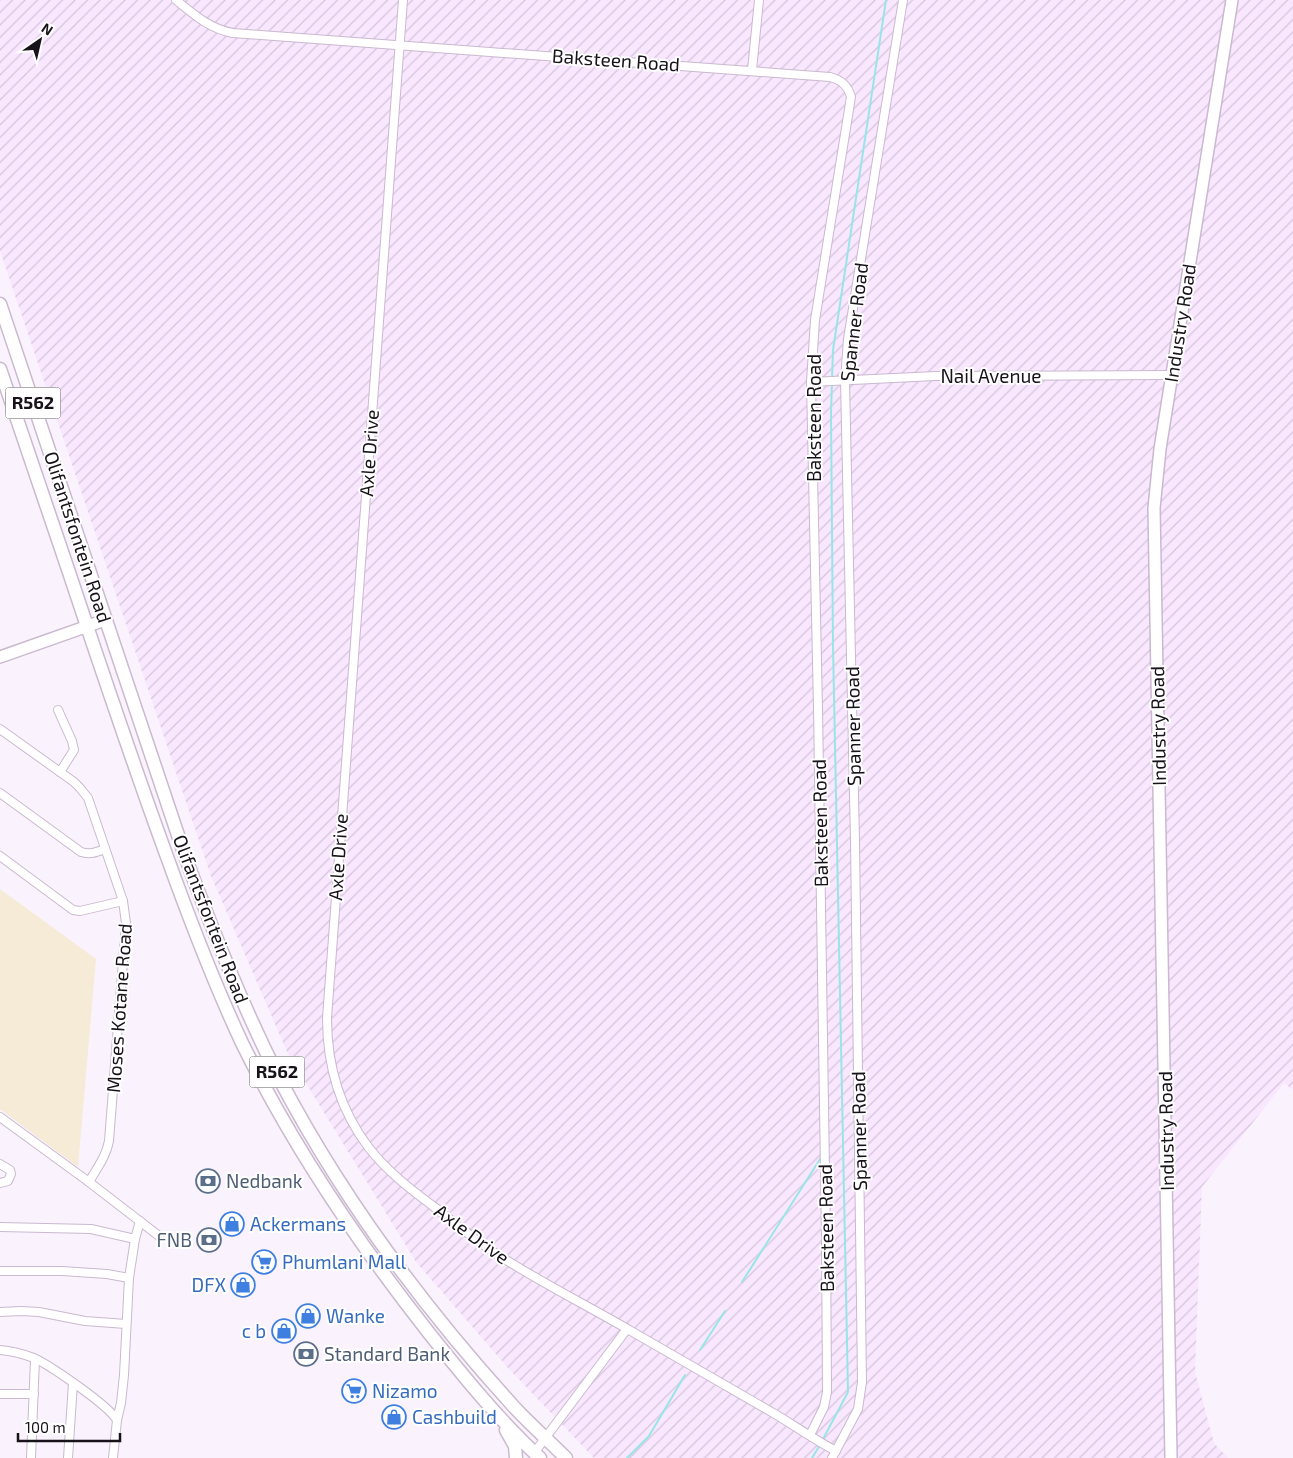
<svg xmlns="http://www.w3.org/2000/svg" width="1293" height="1458" viewBox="0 0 1293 1458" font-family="'Exo 2',sans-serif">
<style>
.industrial{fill:url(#industrial-furrows)}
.education{fill:#f6ebd6}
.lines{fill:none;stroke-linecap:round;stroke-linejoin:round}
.stream{stroke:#97e6e7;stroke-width:2}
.street-casing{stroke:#cab9cf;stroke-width:10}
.secondary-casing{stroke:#cab9cf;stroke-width:14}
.primary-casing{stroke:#cab9cf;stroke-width:15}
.street{stroke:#fff;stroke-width:8}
.secondary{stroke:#fff;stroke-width:11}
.primary{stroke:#fff;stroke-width:12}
.labels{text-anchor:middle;stroke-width:4;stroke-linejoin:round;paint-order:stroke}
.shield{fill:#fff;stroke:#5d595f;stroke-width:1}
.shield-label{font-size:18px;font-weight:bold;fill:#18121a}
.street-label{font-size:19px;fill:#18121a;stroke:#fff}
.service-label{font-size:19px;fill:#4e5e75;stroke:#fff;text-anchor:start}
.shop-label{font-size:19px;fill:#366cbe;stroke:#fff;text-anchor:start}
</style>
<defs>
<pattern id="industrial-furrows" width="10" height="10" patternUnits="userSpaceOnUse" patternTransform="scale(1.25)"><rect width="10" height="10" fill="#f9e7ff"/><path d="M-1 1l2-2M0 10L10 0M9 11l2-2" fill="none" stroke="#d5c5da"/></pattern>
</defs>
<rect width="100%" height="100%" fill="#faf3fd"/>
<path class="industrial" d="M0 0H1293V1090L1284 1083 1202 1187 1195 1372 1214 1443 1228 1458H594L508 1368 416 1262 288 1054 211 876 0 251Z"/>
<path class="education" d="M0 889 96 959 78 1167 0 1109Z"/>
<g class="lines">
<g class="stream">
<path d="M832 378 833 350 886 0"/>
<path d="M742 1282 822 1156"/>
<path d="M700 1350 725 1311"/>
<path d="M822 1441 848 1392 833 646 831 414 832 382"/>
<path d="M627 1458 649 1436 685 1375"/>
<path d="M812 1458 820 1445"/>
</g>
<g class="street-casing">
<g id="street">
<path d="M176 0C193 14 210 29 233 33L830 77C842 80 848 86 851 97L815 320 811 382 818 708 826 1238 827 1392 824 1407 810 1435"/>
<path d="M403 0 327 1018C327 1065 340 1110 369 1148 387 1171 410 1189 433 1206 456 1224 478 1243 503 1258 544 1284 588 1306 631 1331 679 1359 727 1386 775 1414 795 1426 815 1440 836 1451"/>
<path d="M752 70 759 0"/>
<path d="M811 382 935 376 1171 375"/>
<path d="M58 710 72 741 74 750 60 772"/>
<path d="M0 729 74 782 80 788 88 798 123 901 126 923 109 1141C106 1157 97 1168 89 1182"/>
<path d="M0 793 81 852C90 855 97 852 105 849"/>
<path d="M0 856 73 910 80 911 123 901"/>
<path d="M0 1117 89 1182 159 1236"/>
<path d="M0 1164 10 1170 11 1174 8 1181 0 1183"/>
<path d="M0 1227 91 1229 135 1239"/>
<path d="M0 1271H62L107 1274 129 1278"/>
<path d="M0 1312 21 1311 39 1312 85 1321 126 1324"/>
<path d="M0 1350C12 1351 23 1354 34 1358 51 1366 108 1405 117 1420"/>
<path d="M0 1394H34"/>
<path d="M534 1453 627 1329"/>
<path d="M31 1458 35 1359"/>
<path d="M68 1458 73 1383"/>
<path d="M113 1458 117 1420 121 1403 124 1375 129 1278 135 1239 140 1221"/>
<path d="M832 1458 858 1409 862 1382 855 841 845 380 848 339 903 0"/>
</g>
</g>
<g class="secondary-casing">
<g id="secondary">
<path d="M0 657 105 620"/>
<path d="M1171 1458 1154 508 1160 449 1232 0"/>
</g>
</g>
<g class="primary-casing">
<g id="primary">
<path d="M0 304 185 856C213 931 242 1005 278 1076 341 1197 423 1307 515 1408 531 1425 549 1441 566 1458"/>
<path d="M0 369C31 462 64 556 95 650 118 718 141 786 166 854 189 918 213 981 242 1043 293 1147 358 1243 429 1333 464 1377 499 1420 540 1458"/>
<path d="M506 1430 515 1446 516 1458"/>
</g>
</g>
<use href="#street" class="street"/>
<use href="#secondary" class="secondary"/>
<use href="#primary" class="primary"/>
</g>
<defs>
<g id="bank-ring" transform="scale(1.25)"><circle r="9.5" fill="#fff" stroke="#5c6f8a" stroke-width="1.5"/><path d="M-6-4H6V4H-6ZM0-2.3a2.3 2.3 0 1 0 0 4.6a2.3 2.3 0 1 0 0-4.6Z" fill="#5c6f8a"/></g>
<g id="shop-ring" transform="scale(1.25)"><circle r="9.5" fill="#fff" stroke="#3f7fe0" stroke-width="1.5"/><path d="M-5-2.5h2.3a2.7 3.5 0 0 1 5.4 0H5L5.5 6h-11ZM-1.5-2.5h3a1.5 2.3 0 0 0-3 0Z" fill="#3f7fe0"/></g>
<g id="supermarket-ring" transform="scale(1.25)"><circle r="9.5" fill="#fff" stroke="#3f7fe0" stroke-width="1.5"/><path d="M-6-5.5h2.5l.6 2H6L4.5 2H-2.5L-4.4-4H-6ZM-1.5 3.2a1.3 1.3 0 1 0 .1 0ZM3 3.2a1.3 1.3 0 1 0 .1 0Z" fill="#3f7fe0"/></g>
</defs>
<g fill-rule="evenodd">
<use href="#bank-ring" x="208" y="1181"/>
<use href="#shop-ring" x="232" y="1224"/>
<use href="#bank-ring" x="209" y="1240"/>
<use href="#supermarket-ring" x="264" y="1262"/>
<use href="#shop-ring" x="243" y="1285"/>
<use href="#shop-ring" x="308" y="1316"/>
<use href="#shop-ring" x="284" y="1331"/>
<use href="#bank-ring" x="306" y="1354"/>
<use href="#supermarket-ring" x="354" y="1391"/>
<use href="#shop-ring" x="394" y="1417"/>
</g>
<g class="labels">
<g class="shield">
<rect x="5.5" y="387.5" width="55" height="31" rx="4"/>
<rect x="249.5" y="1056.5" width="55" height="31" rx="4"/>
</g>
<g class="shield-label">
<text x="33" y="409">R562</text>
<text x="277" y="1078">R562</text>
</g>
<g class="street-label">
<text transform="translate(616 60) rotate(4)" y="7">Baksteen Road</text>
<text transform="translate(854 322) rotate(-83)" y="7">Spanner Road</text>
<text transform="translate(1180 323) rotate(-81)" y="7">Industry Road</text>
<text x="991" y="383">Nail Avenue</text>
<text transform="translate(814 418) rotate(-90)" y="7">Baksteen Road</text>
<text transform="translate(369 453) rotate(-86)" y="7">Axle Drive</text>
<text transform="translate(78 537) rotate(72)" y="7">Olifantsfontein Road</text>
<text transform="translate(853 726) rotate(-91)" y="7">Spanner Road</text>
<text transform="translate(1158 726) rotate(-91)" y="7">Industry Road</text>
<text transform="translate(820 823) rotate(-91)" y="7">Baksteen Road</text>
<text transform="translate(338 857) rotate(-86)" y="7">Axle Drive</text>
<text transform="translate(211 919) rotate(69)" y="7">Olifantsfontein Road</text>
<text transform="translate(119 1008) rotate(-86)" y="7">Moses Kotane Road</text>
<text transform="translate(859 1131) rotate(-91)" y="7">Spanner Road</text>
<text transform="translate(1166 1131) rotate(-91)" y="7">Industry Road</text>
<text transform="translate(826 1228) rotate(-91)" y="7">Baksteen Road</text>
<text transform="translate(472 1234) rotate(36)" y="7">Axle Drive</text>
</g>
<g class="service-label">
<text x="226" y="1188">Nedbank</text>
<text x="192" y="1247" text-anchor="end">FNB</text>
<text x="324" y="1361">Standard Bank</text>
</g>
<g class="shop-label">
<text x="250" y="1231">Ackermans</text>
<text x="282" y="1269">Phumlani Mall</text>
<text x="226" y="1292" text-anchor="end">DFX</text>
<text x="326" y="1323">Wanke</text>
<text x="266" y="1338" text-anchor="end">c b</text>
<text x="372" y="1398">Nizamo</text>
<text x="412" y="1424">Cashbuild</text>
</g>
</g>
<g transform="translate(40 40) rotate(34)" stroke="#ffffff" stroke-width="4" paint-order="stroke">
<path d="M0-4L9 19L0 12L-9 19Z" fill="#18121a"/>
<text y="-8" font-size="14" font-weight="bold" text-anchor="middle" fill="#18121a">N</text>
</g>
<path d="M18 1433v8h102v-8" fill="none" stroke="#18121a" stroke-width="2.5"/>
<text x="25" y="1433" font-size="15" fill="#18121a" stroke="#ffffff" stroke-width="4" paint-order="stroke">100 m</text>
</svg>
